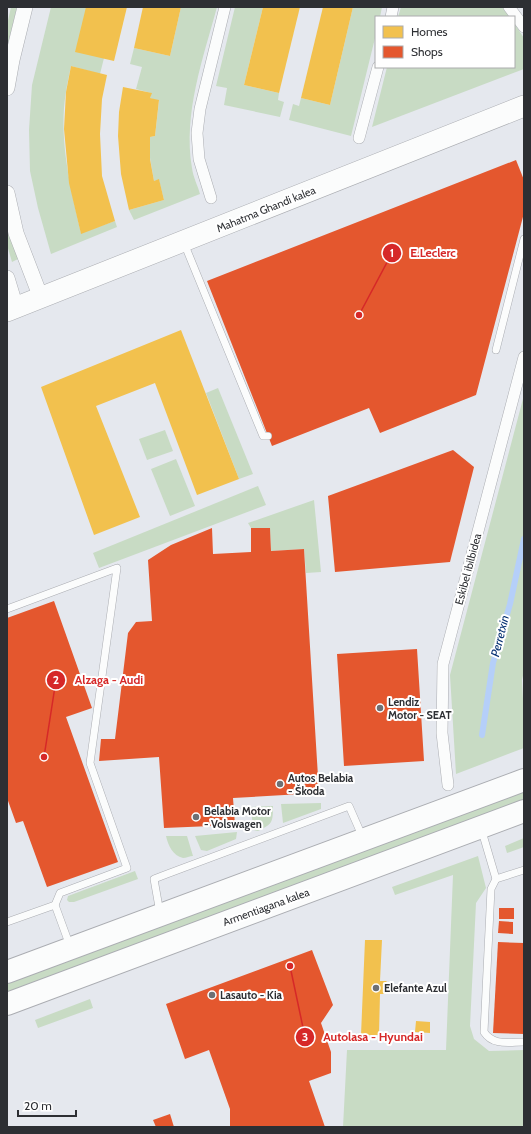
<svg xmlns="http://www.w3.org/2000/svg" width="531" height="1134" viewBox="0 0 531 1134" font-family="Cabin,sans-serif">
<style>
.green{fill:#c8dbc4}
.homes{fill:#f2c14e}
.shops{fill:#e4572e}
.lines{fill:none;stroke-linecap:round;stroke-linejoin:round}
.stream{stroke:#b5cff9;stroke-width:6}
.service-casing{stroke:#abadb2;stroke-width:8}
.pedestrian-casing{stroke:#abadb2;stroke-width:12}
.minor-casing{stroke:#abadb2;stroke-width:16}
.secondary-casing{stroke:#abadb2;stroke-width:22}
.primary-casing{stroke:#abadb2;stroke-width:24}
.service{stroke:#fbfcfc;stroke-width:7}
.pedestrian{stroke:#fbfcfc;stroke-width:11}
.minor{stroke:#fbfcfc;stroke-width:15}
.secondary{stroke:#fbfcfc;stroke-width:21}
.primary{stroke:#fbfcfc;stroke-width:22}
.poi-dot{fill:#6d7074;stroke:#fff;stroke-width:1.5}
.labels{text-anchor:middle;stroke-width:4;stroke-linejoin:round;paint-order:stroke}
.street-label{font-size:11px;fill:#2d2f33;stroke:#fff}
.poi-label{font-size:11px;font-weight:bold;fill:#2d2f33;stroke:#fff;text-anchor:start}
.water-label{font-size:12px;font-style:italic;fill:#093374;stroke:#fff}
.leader{fill:none;stroke:#d62828;stroke-width:1.5}
.callout-dot{fill:#d62828;stroke:#fff;stroke-width:1.5}
.mark-label{font-size:12px;text-anchor:middle;font-weight:bold;fill:#fff}
.callout-label{font-size:12px;text-anchor:middle;font-weight:bold;fill:#d62828;stroke:#fff;stroke-width:4;stroke-linejoin:round;paint-order:stroke}
</style>
<rect width="100%" height="100%" fill="#e5e8ee"/>
<g class="green">
<path d="M11 7H17L7 49V25Z"/>
<path d="M51 7H86L104 58 100 74 71 66C68 80 65 94 64 108 61 151 72 193 81 233L115 221 117 227 51 254 38 208 30 171 29 130 32 85Z"/>
<path d="M181 7H217C203 59 183 113 192 168 193 177 198 186 200 194L134 220 129 210 164 200 159 180 154 181 150 158V137L155 136 159 101 150 98 151 93 136 89 142 67 130 64 134 48 170 56Z"/>
<path d="M235 7H263L244 85 279 93 278 100 284 102 280 117 224 105 227 88 216 86Z"/>
<path d="M353 7H382L380 17H376V34L351 136 289 120 293 104 299 106 301 98 330 105Z"/>
<path d="M401 7H502L510 17H398Z"/>
<path d="M514 23 524 38V69L372 127 387 67H514Z"/>
<path d="M7 220 18 259 12 262 7 245Z"/>
<path d="M218 388 253 474 239 479 206 393Z"/>
<path d="M524 395V671L522 680 524 717V748L456 774 450 675Z"/>
<path d="M165 430 173 451 147 460 139 439Z"/>
<path d="M176 459 195 506 170 516 151 469Z"/>
<path d="M258 486 266 505 99 568 93 553Z"/>
<path d="M314 500 321 572 306 573 304 549 271 551 270 529 251 528 248 523Z"/>
<path d="M524 790V800L7 993V982Z"/>
<path d="M321 803V809L283 823 281 804Z"/>
<path d="M273 806C273 823 272 824 258 831L253 830 251 807Z"/>
<path d="M237 832 236 839 207 851 201 850 195 836Z"/>
<path d="M166 836H187L193 856C190 856 186 858 183 858 173 856 168 845 166 836Z"/>
<path d="M524 838V847L507 853 505 846Z"/>
<path d="M478 856 486 888 476 903 470 1026 474 1039 489 1051 524 1050V1125L521 1127H343L347 1050H446L453 875 395 895 392 887Z"/>
<path d="M135 871 138 879 74 902H69L67 900 68 896Z"/>
<path d="M90 999 93 1008 38 1028 35 1020Z"/>
</g>
<g class="homes">
<path d="M86 7H127L114 61 75 52Z"/>
<path d="M143 7H181L170 56 134 48Z"/>
<path d="M263 7H300L279 93 244 85Z"/>
<path d="M323 7H353L330 105 301 98Z"/>
<path d="M71 66 107 75 102 99 100 134 102 176 115 221 81 234 69 183 64 129 66 92Z"/>
<path d="M123 87 152 93 150 98 159 100 155 136 150 137V159L154 181 159 179 164 200 129 210 121 174 118 136 119 112Z"/>
<path d="M181 330 239 479 197 495 155 383 96 406 140 517 94 535 41 387Z"/>
<path d="M365 940H382L380 981H386L389 984V991L386 994H380L379 1035H361Z"/>
<path d="M416 1021 430 1022V1033L415 1032Z"/>
</g>
<g class="shops">
<path d="M516 160 524 180V213L476 395 380 433 369 408 272 446 207 281Z"/>
<path d="M453 450 474 467 450 562 335 572 328 496Z"/>
<path d="M212 528 213 554 251 552V528H270L271 551 304 549 319 793 233 798 235 825 164 828 159 757 99 761 101 739H115L128 633 136 622 152 621 148 560 171 545Z"/>
<path d="M54 601 92 708 66 717 118 862 47 887 23 821 16 823 7 798V618Z"/>
<path d="M417 649 424 761 344 766 337 654Z"/>
<rect x="499" y="908" width="15" height="11"/>
<path d="M499 921 513 922V934L498 933Z"/>
<path d="M498 942 524 943V1034L493 1033Z"/>
<path d="M312 950 333 1005 321 1023 331 1052V1073L309 1081 325 1127H230V1109L209 1050 185 1059 166 1004Z"/>
<path d="M170 1114 174 1127H156L153 1120Z"/>
</g>
<g class="lines">
<path class="stream" d="M482 735 493 663 510 604 524 539"/>
<g class="service-casing">
<g id="service">
<path d="M184 243 263 436H268"/>
<path d="M496 350 524 239"/>
<path d="M7 609 117 568 90 763 127 868 60 893 55 905"/>
<path d="M481 828 496 879 524 870"/>
<path d="M496 879 491 889 484 1032C493 1046 509 1042 524 1042"/>
<path d="M160 913 154 879 167 874 349 806 363 838"/>
<path d="M7 922 55 905 70 946"/>
</g>
</g>
<g class="pedestrian-casing">
<g id="pedestrian">
<path d="M509 7 524 27"/>
<path d="M391 17 393 7"/>
<path d="M359 138 378 67"/>
<path d="M211 198 199 159 197 133 200 109 225 7"/>
<path d="M448 785 442 733 443 664 524 357"/>
</g>
</g>
<g class="minor-casing">
<g id="minor">
<path d="M7 88 12 60 25 7"/>
<path d="M7 193 16 233 41 298"/>
<path d="M7 278 16 308"/>
</g>
</g>
<g class="secondary-casing">
<path id="secondary" d="M7 311 524 106"/>
</g>
<g class="primary-casing">
<g id="primary">
<path d="M7 972 524 780"/>
<path d="M7 1004 524 811"/>
</g>
</g>
<use href="#service" class="service"/>
<use href="#pedestrian" class="pedestrian"/>
<use href="#minor" class="minor"/>
<use href="#secondary" class="secondary"/>
<use href="#primary" class="primary"/>
</g>
<g class="poi-dot">
<circle cx="380" cy="708" r="4"/>
<circle cx="280" cy="784" r="4"/>
<circle cx="196" cy="817" r="4"/>
<circle cx="376" cy="988" r="4"/>
<circle cx="212" cy="995" r="4"/>
</g>
<g class="labels">
<g class="street-label">
<text transform="translate(266 209) rotate(-22)" y="4">Mahatma Ghandi kalea</text>
<text transform="translate(468 569) rotate(-75)" y="4">Eskibel ibilbidea</text>
<text transform="translate(266 907) rotate(-20)" y="4">Armentiagana kalea</text>
</g>
<g class="poi-label">
<text x="388" y="706">Lendiz<tspan x="388" dy="13">Motor - SEAT</tspan></text>
<text x="288" y="782">Autos Belabia<tspan x="288" dy="13">- Škoda</tspan></text>
<text x="204" y="815">Belabia Motor<tspan x="204" dy="13">- Volswagen</tspan></text>
<text x="384" y="992">Elefante Azul</text>
<text x="220" y="999">Lasauto - Kia</text>
</g>
<g class="water-label">
<text transform="translate(500 636) rotate(-76)" y="4">Perretxin</text>
</g>
</g>
<path class="leader" d="M359 315L392 253M44 757L56 680M290 966L305 1037"/>
<g class="callout-dot">
<circle cx="359" cy="315" r="4"/>
<circle cx="44" cy="757" r="4"/>
<circle cx="290" cy="966" r="4"/>
<circle cx="392" cy="253" r="10"/>
<circle cx="56" cy="680" r="10"/>
<circle cx="305" cy="1037" r="10"/>
</g>
<g class="mark-label">
<text x="392" y="257">1</text>
<text x="56" y="684">2</text>
<text x="305" y="1041">3</text>
</g>
<g class="callout-label">
<text x="433" y="257">E.Leclerc</text>
<text x="109" y="684">Alzaga - Audi</text>
<text x="373" y="1041">Autolasa - Hyundai</text>
</g>
<rect width="531" height="1134" fill="none" stroke="#2d2f33" stroke-width="16"/>
<rect x="375" y="16" width="140" height="52" fill="#ffffff" stroke="#abacad"/>
<rect x="383" y="26" width="20" height="12" fill="#f2c14e" stroke="#abacad"/>
<text x="411" y="36" font-size="12" fill="#2d2f33">Homes</text>
<rect x="383" y="46" width="20" height="12" fill="#e4572e" stroke="#abacad"/>
<text x="411" y="56" font-size="12" fill="#2d2f33">Shops</text>
<path d="M18 1110v6h58v-6" fill="none" stroke="#2d2f33" stroke-width="2"/>
<text x="24" y="1110" font-size="12" fill="#2d2f33" stroke="#ffffff" stroke-width="3" paint-order="stroke">20 m</text>
</svg>
